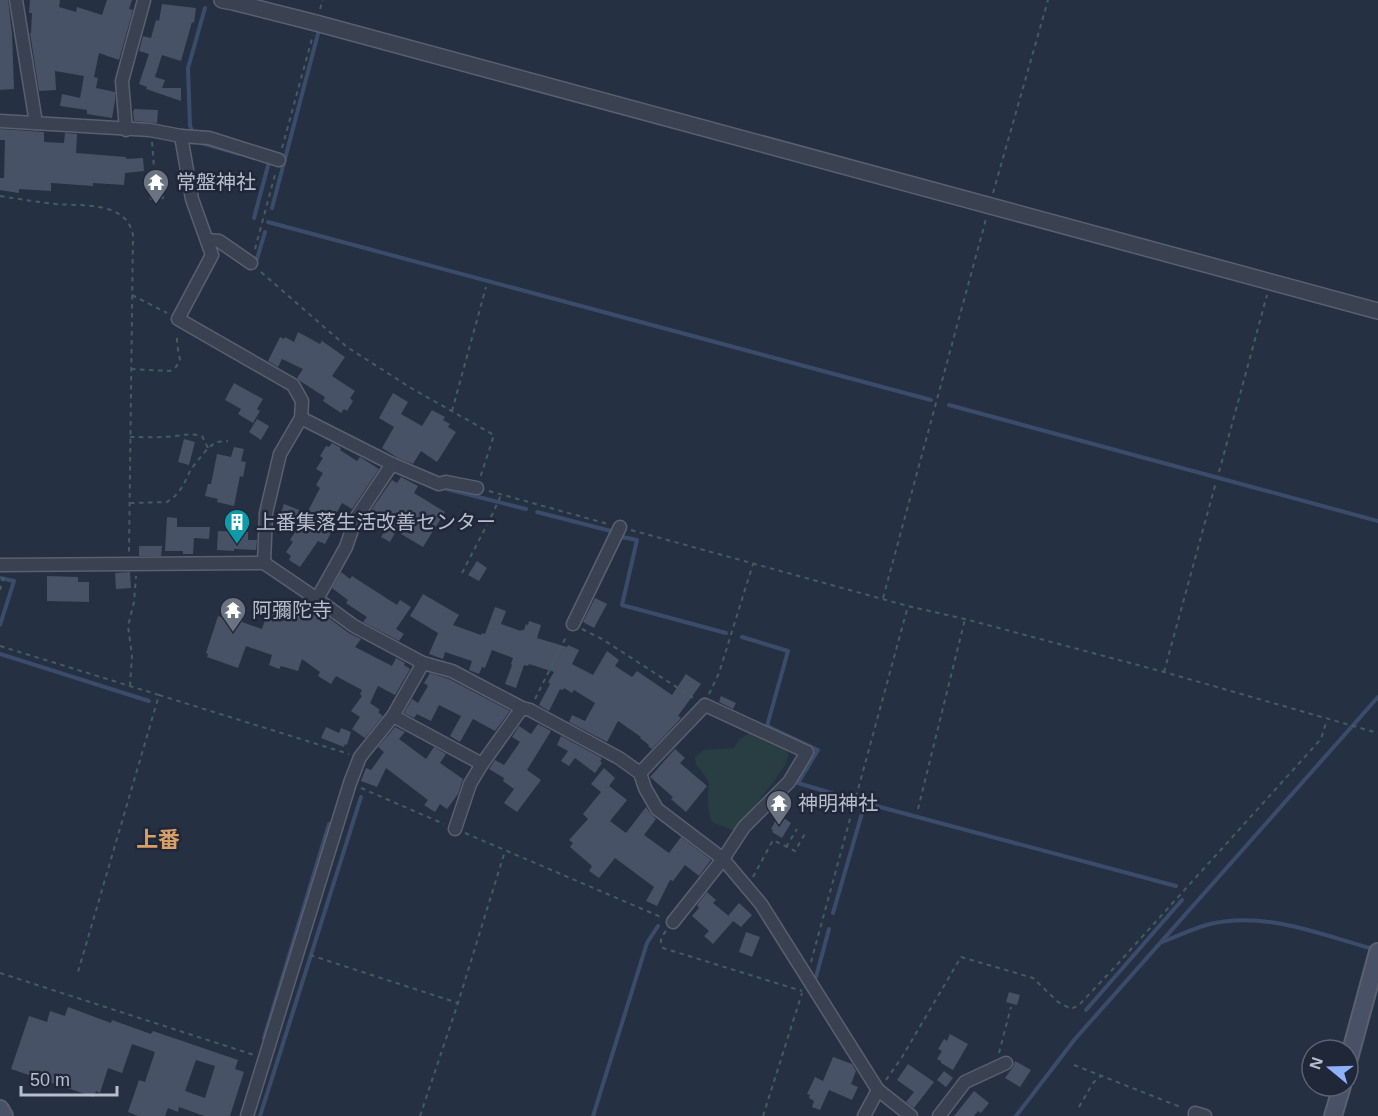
<svg xmlns="http://www.w3.org/2000/svg" width="1378" height="1116" viewBox="0 0 1378 1116" font-family="Helvetica,'Noto Sans JP',sans-serif">
<style>
.green{fill:#283e43}
.lines{fill:none;stroke-linecap:round;stroke-linejoin:round}
.stream{stroke:#3b4c6b;stroke-width:4}
.building{fill:#485267;fill-rule:evenodd}
.minor-casing{stroke:#59606f;stroke-width:15}
.tertiary-casing{stroke:#59606f;stroke-width:18}
.secondary-casing{stroke:#59606f;stroke-width:20}
.path{stroke:#465b60;stroke-width:2;stroke-dasharray:4.5 4.5;stroke-linecap:butt}
.minor{stroke:#3a4252;stroke-width:12}
.tertiary{stroke:#3a4252;stroke-width:15}
.secondary{stroke:#485165;stroke-width:16}
.labels{text-anchor:middle;stroke-width:5;stroke-linejoin:round;paint-order:stroke}
.poi-label{font-size:20px;fill:#b8becc;stroke:#1f2738;text-anchor:start}
.quarter-label{font-size:22px;font-weight:bold;fill:#d8a067;stroke:#1f2738}
</style>
<rect width="100%" height="100%" fill="#263043"/>
<path class="green" d="M749 733 785 748 789 754 785 765 774 781 735 831 712 822C707 809 707 797 709 783L703 773 696 765 695 757 704 750 734 748 739 740Z"/>
<g class="lines">
<g class="stream">
<path d="M193 133 190 126 188 68 205 8"/>
<path d="M198 142 240 154"/>
<path d="M272 208 319 30"/>
<path d="M254 218 269 162 267 161"/>
<path d="M268 222 931 400"/>
<path d="M257 259 265 232"/>
<path d="M949 405 1378 521"/>
<path d="M447 489 526 509"/>
<path d="M537 512 611 531"/>
<path d="M622 537 637 540 622 605 726 633"/>
<path d="M0 578 14 581 0 625"/>
<path d="M742 637 788 651 767 726 818 750 798 783 851 799"/>
<path d="M0 654 149 701"/>
<path d="M833 913 865 803 1176 886"/>
<path d="M1162 942C1178 936 1194 928 1210 924 1264 911 1319 934 1370 948"/>
<path d="M816 977 829 929"/>
<path d="M1086 1010 1182 900"/>
<path d="M264 1038 329 824"/>
<path d="M260 1116 361 797"/>
<path d="M593 1116 647 943 658 926"/>
<path d="M1016 1116 1075 1039 1378 697"/>
</g>
</g>
<g class="building">
<path d="M0 0H8L12 33 14 89 0 90Z"/>
<path d="M30 0H60L59 7 76 12 77 7 102 15 107 0H132L129 9 133 10 119 60 99 53 94 77 98 78 96 88 115 92V101L112 118 87 114V110L60 106 62 94 80 98 84 76 55 71 56 90 39 91 30 33H31L32 13H29Z"/>
<path d="M162 4 196 8 194 23 192 22 181 61 162 55 155 77 165 80 162 88H181V101L146 89 147 87 139 84 149 54 139 51 143 36 151 38 156 20 159 21Z"/>
<path d="M134 109 158 110 157 123 134 121 133 111H134Z"/>
<path d="M0 129 44 132V142L64 143 65 133 77 134 76 153 126 157V159L143 158 144 171 125 173 124 185 93 183V186L51 183V191L19 189V193L0 190V178H4L5 140H0Z"/>
<path d="M160 185V187H163L164 199 150 200 149 186Z"/>
<path d="M298 332 320 344 322 341 345 357 332 376 355 391 350 398 353 401 347 411 344 409 341 413 323 401 325 397 300 381 297 378 303 369 282 359 278 367 268 361 280 337 284 339 285 337 294 342Z"/>
<path d="M234 383 263 399 257 409 260 411 253 423 238 414 241 409 225 400Z"/>
<path d="M393 393 408 402 401 414 422 426 432 410 445 417 443 420 450 424 448 427 456 432 437 462 421 451 413 464 398 458 382 448 394 427 379 418Z"/>
<path d="M257 419 269 426 261 440 249 432Z"/>
<path d="M184 439 195 442 189 465 178 462Z"/>
<path d="M332 443 341 448 340 450 357 461 360 457 379 469 352 509 342 503 331 523 335 525 325 544 318 541 300 567 289 560 291 556 286 552 293 542 290 540 299 526 279 519 284 504 307 513 320 488 316 485 323 473 316 469 323 458 320 456 326 446 329 447Z"/>
<path d="M234 447 244 449 241 461 246 462 243 477 240 476 234 506 217 502 218 499 205 496 208 484H211L217 454 231 457Z"/>
<path d="M401 477 418 486 414 493 445 512 423 547 396 531 390 542 381 537 385 530 365 519 392 480 397 483Z"/>
<path d="M167 517 177 518V527H210L209 539 194 538 193 554H183V551H165Z"/>
<path d="M218 531 248 532V540H257L256 550 234 549V551L217 550Z"/>
<path d="M139 546H162L161 556H139Z"/>
<path d="M477 561 487 568 479 581 468 575Z"/>
<path d="M130 572 131 588 116 589 115 573Z"/>
<path d="M341 572 350 579 352 576 397 605 400 600 411 607 396 629 404 634 399 641 363 622 367 617 346 603 348 600 332 588Z"/>
<path d="M47 576 78 577V582H89V602L47 601Z"/>
<path d="M423 594 459 615 453 625 481 635 482 633 485 634 495 607 506 611 501 624 521 631V630H524L526 624 528 625 529 621 541 625 537 638 567 647 568 645 579 650 572 664 593 675 607 651 619 660 615 666 632 677 637 671 672 695 686 674 701 684 678 716 681 718 652 749 648 746 649 745 640 738 641 737 618 721 607 742 569 722 572 715 585 721 595 703 574 690 572 693 564 688 563 690 560 689 549 711 539 705 550 684 548 682 554 672 529 664 528 666 524 665 516 688 505 684 512 665 511 664 513 658 492 650 485 668 482 667 479 674 469 670 472 661 445 652 443 659 429 654 438 633 410 616Z"/>
<path d="M595 598 607 604 594 628 583 622Z"/>
<path d="M272 605 304 616 311 605 349 633 361 639 355 647 392 666 396 658 405 663 404 665 410 669 395 695 378 686 370 703 380 710 378 712 383 716 365 738 352 729 360 717 351 711 362 696 360 694 362 690 336 676 331 684 318 676 320 672 302 659 298 671 281 666 279 669 269 665 272 655 246 646 238 668 207 657 208 654 206 653 218 616 227 619 229 613 243 618 242 622 262 629 270 606H271Z"/>
<path d="M430 673 449 679 510 711 495 731 473 719 460 742 450 736 461 716 439 705 431 721 417 714 414 718 404 713 412 699 418 703 428 686 424 683Z"/>
<path d="M721 696 736 703 733 709 719 702Z"/>
<path d="M538 724 551 731 527 770 541 780 517 812 504 803 514 789 503 781 504 778 489 769 495 760 504 765 520 742 512 737 519 726 531 734Z"/>
<path d="M326 727 339 733 341 728 351 732 347 745 345 744 344 747 321 738Z"/>
<path d="M395 727 405 732 399 739 426 759 434 747 446 754 440 763 463 779 458 794 447 809 440 804 435 812 424 805 428 800 386 768 377 787 361 781 366 768 371 770 384 752 378 747Z"/>
<path d="M561 736 600 757 602 759 600 761 602 763 595 773 575 758 569 766 561 761 568 751 557 745Z"/>
<path d="M675 749 685 758 680 763 707 786 686 812 671 799 673 797 650 777Z"/>
<path d="M604 768 615 778 609 786 627 800 610 821 626 833 646 807 650 813 656 819 644 835 669 853 681 837 711 860 699 876 685 865 673 881 670 880 657 906 646 901 654 887 615 858 599 878 589 871 592 866 570 847 573 843 569 840 588 819 583 814 601 792 591 784Z"/>
<path d="M778 816 780 818 781 816 791 823 782 838 772 832 773 830 771 829Z"/>
<path d="M707 892 716 900 713 903 730 917 728 916 739 903 752 915 741 927 733 921 713 944 704 936 709 931 692 916 699 908 697 905Z"/>
<path d="M746 932 760 937 752 957 739 952Z"/>
<path d="M1009 992 1020 995 1017 1005 1006 1002Z"/>
<path d="M68 1007 111 1023 112 1020 151 1034 153 1031 238 1060 235 1069 244 1072 230 1116H204L179 1107 178 1112 168 1108 165 1116H138L128 1112 139 1080 145 1082 155 1052 132 1044 122 1073 108 1068 100 1093 96 1091 94 1097 11 1069 29 1016 47 1022 50 1011 65 1016ZM196 1060 215 1066 205 1098 185 1091Z"/>
<path d="M950 1034 968 1044 953 1070 941 1063V1061L937 1059 942 1051 938 1049 944 1039 947 1041Z"/>
<path d="M833 1057 852 1064 856 1071 851 1084 858 1087 852 1100 829 1090 820 1110 812 1107 814 1101 809 1098 810 1095 807 1094 815 1077 823 1081Z"/>
<path d="M1015 1061 1031 1070 1020 1087 1005 1078 1013 1067Z"/>
<path d="M908 1064 934 1082 914 1108 906 1102 914 1092 897 1080Z"/>
<path d="M944 1071 953 1078 946 1087 937 1080Z"/>
<path d="M974 1091 989 1103 981 1113 978 1111 974 1116H954Z"/>
</g>
<g class="lines">
<g class="minor-casing">
<g id="minor">
<path d="M16 0 36 123"/>
<path d="M0 121 150 130 181 136 209 138 279 160"/>
<path d="M126 130 122 81 144 0"/>
<path d="M181 136 192 199 212 255 178 319 293 385 302 401 301 418 280 454 266 513 264 563"/>
<path d="M207 240 219 241 251 263"/>
<path d="M301 418 392 464 439 484 446 482 477 488"/>
<path d="M0 565 264 563 317 599 354 626 423 663 452 671 522 708 530 710 619 758 640 773 645 788 657 809 723 859 761 904 878 1090 911 1116"/>
<path d="M317 599 346 547 356 518 392 464"/>
<path d="M573 624 620 527"/>
<path d="M393 716 482 764 522 708"/>
<path d="M640 773 705 705 807 752 789 782 744 827 723 859 673 922"/>
<path d="M455 829 470 784 482 764"/>
<path d="M247 1116 350 783 360 757 393 716 423 663"/>
<path d="M864 1116 878 1090"/>
<path d="M939 1116 965 1082 1006 1063"/>
<path d="M1195 1116V1113L1205 1116"/>
</g>
</g>
<g class="tertiary-casing">
<path id="tertiary" d="M222 0 233 2 316 23 1378 311"/>
</g>
<g class="secondary-casing">
<g id="secondary">
<path d="M1348 1062 1378 952"/>
<path d="M0 1109 4 1116"/>
<path d="M1333 1116 1342 1086"/>
</g>
</g>
<g class="path">
<path d="M320 9 323 0"/>
<path d="M152 142 155 181"/>
<path d="M282 148 313 35"/>
<path d="M993 193 1048 0"/>
<path d="M0 196C19 199 37 202 56 204 78 206 111 202 127 221 130 224 131 230 133 234L129 552"/>
<path d="M255 249 276 171"/>
<path d="M261 272 347 347 411 388 494 435 480 478"/>
<path d="M132 295 167 313"/>
<path d="M131 369 170 371 176 367 180 360 177 344V334"/>
<path d="M452 411 486 287"/>
<path d="M130 437C144 437 160 438 174 436 186 435 189 433 202 436L208 448"/>
<path d="M1219 472 1267 295"/>
<path d="M489 491 608 524"/>
<path d="M130 503 167 502 175 496 183 486 191 469 208 448 216 442 228 441"/>
<path d="M631 530 908 606 965 619 1164 672 1378 733"/>
<path d="M462 573 492 515 501 495"/>
<path d="M0 590 4 576"/>
<path d="M883 598 986 219"/>
<path d="M582 629 602 639 695 699"/>
<path d="M0 646 159 695 78 972"/>
<path d="M1164 672 1216 482"/>
<path d="M130 686 132 656 128 626 134 602 136 576"/>
<path d="M709 694 719 673 753 564"/>
<path d="M159 695 349 754"/>
<path d="M535 699 567 635"/>
<path d="M361 788 444 824"/>
<path d="M918 809 965 619"/>
<path d="M465 833 661 917"/>
<path d="M786 847 797 829"/>
<path d="M753 877 773 840 795 851 806 832"/>
<path d="M666 931C661 937 659 941 663 948L802 991"/>
<path d="M310 955 458 1003"/>
<path d="M811 962 908 606"/>
<path d="M0 973 254 1055"/>
<path d="M999 1053 1011 1007"/>
<path d="M1074 1065 1183 1108"/>
<path d="M886 1080 902 1057 961 957 1033 978 1058 1002 1071 1009 1079 1005 1113 969 1321 739 1327 720"/>
<path d="M1079 1107 1093 1083 1101 1076"/>
<path d="M420 1116 458 1003 505 851"/>
<path d="M763 1116 802 993"/>
</g>
<use href="#minor" class="minor"/>
<use href="#tertiary" class="tertiary"/>
<use href="#secondary" class="secondary"/>
</g>
<defs>
<g id="temple-pin" transform="scale(1.35)"><path d="M0 17L-7.5 6A9.5 9.5 0 1 1 7.5 6Z" fill="#6b7280" stroke="#1f2738"/><path d="M0-6L5-2H3V0L6.5 2.5H4V6H1.5V3h-3V6H-4V2.5H-6.5L-3 0V-2H-5Z" fill="#fff"/></g>
<g id="building-pin" transform="scale(1.35)"><path d="M0 17L-7.5 6A9.5 9.5 0 1 1 7.5 6Z" fill="#0f9aa8" stroke="#1f2738"/><path d="M-4-6H4V6H1V3H-1V6H-4ZM-2.5-4.3h1.7v1.8h-1.7ZM.8-4.3h1.7v1.8H.8ZM-2.5-1h1.7V.8h-1.7ZM.8-1h1.7V.8H.8Z" fill="#fff"/></g>
</defs>
<g fill-rule="evenodd">
<use href="#temple-pin" x="156" y="182"/>
<use href="#building-pin" x="237" y="522"/>
<use href="#temple-pin" x="233" y="610"/>
<use href="#temple-pin" x="779" y="803"/>
</g>
<g class="labels">
<g class="poi-label">
<text x="176" y="189">常盤神社</text>
<text x="256" y="529">上番集落生活改善センター</text>
<text x="252" y="617">阿彌陀寺</text>
<text x="798" y="810">神明神社</text>
</g>
<g class="quarter-label">
<text x="158" y="847">上番</text>
</g>
</g>
<g transform="translate(1330 1068) rotate(289)"><circle r="28" fill="#1f2738" stroke="#5c6373" stroke-width="1.5"/>
<path d="M0-4.5L10 22L0 15L-10 22Z" fill="#8fb0fa"/>
<text y="-9" font-size="16" font-weight="bold" text-anchor="middle" fill="#b8becc">N</text>
</g>
<path d="M21 1086v9h96v-9" fill="none" stroke="#b8becc" stroke-width="3"/>
<text x="30" y="1086" font-size="18" fill="#b8becc" stroke="#1f2738" stroke-width="4.5" paint-order="stroke">50 m</text>
</svg>
